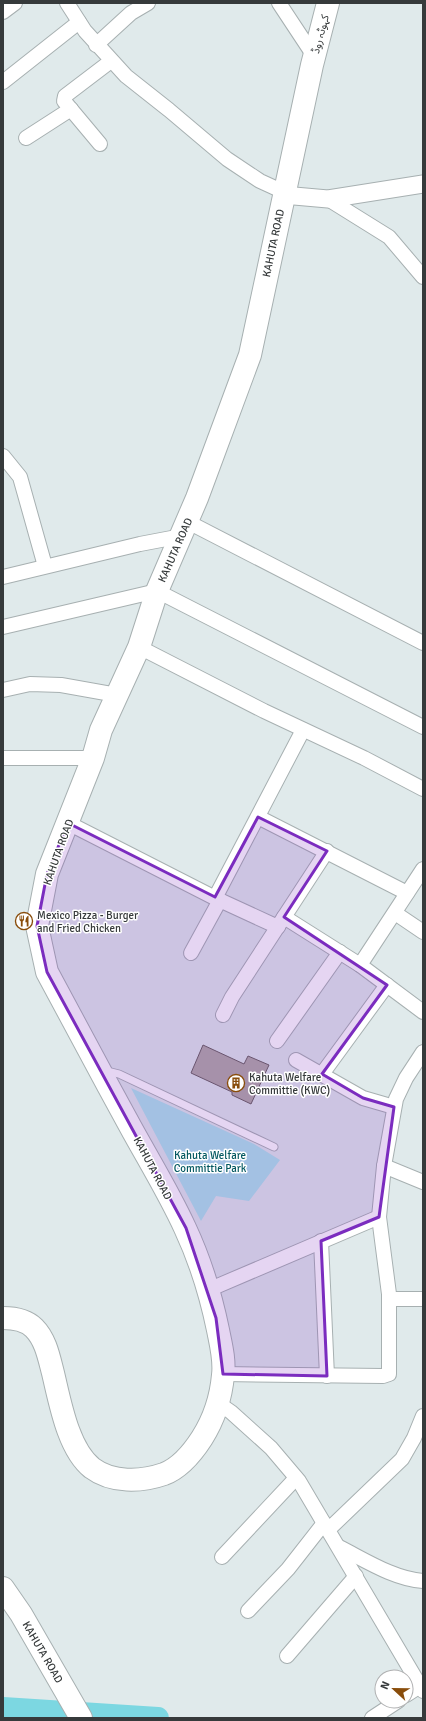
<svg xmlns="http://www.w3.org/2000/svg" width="426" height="1721" viewBox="0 0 426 1721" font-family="Signika,'Noto Sans Arabic',sans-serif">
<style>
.green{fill:#ade6ed}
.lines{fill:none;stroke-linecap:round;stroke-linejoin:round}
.river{stroke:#7cd7e1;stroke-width:22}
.building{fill:#b1aaa5;stroke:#66605c}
.service-casing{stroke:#a7b0b1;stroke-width:9}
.minor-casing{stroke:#a7b0b1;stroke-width:16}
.tertiary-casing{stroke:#a7b0b1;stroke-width:19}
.trunk-casing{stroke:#a7b0b1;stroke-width:24}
.service{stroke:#fff;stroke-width:7}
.minor{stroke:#fff;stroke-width:14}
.tertiary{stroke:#fff;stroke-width:17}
.trunk{stroke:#fff;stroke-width:22}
.marked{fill:#7b2cbf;fill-opacity:0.2;stroke:#7b2cbf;stroke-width:3;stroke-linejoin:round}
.labels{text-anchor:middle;stroke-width:3;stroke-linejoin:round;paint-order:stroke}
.street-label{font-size:11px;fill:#363a3b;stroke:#fff}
.poi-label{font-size:11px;fill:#363a3b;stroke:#fff;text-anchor:start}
.park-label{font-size:11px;fill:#035860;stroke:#fff}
</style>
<rect width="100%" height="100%" fill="#e0eaeb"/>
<path class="green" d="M131 1088 254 1144 280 1160 249 1201 216 1196 201 1221Z"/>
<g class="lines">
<path class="river" d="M3 1708 158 1718"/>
</g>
<path class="building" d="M203 1045 244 1064 248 1056 269 1065 251 1104 232 1095V1092L191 1073Z"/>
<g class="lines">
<g class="service-casing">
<path id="service" d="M104 1074 111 1072 119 1074 274 1147"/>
</g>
<g class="minor-casing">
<g id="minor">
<path d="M67 3 85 31 126 76 169 110 227 159 260 181 284 192"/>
<path d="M279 3 314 56"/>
<path d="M3 12 15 3"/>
<path d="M96 45 131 13 148 3"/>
<path d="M3 82 79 22"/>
<path d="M26 138 71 109"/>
<path d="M100 144 64 101 65 96 111 61"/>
<path d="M328 199 389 237 423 277"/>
<path d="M3 456 20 477 45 566"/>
<path d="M188 522 423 643"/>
<path d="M3 577 140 544 182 536"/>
<path d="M3 627 157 591 423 727"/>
<path d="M139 647 264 711 364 758 423 789"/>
<path d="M3 690 30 684 61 685 117 695"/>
<path d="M3 758H93"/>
<path d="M258 817 407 893"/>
<path d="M68 823 215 898 278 927"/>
<path d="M215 898 303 730"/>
<path d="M395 913 423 932"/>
<path d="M284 917 360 965 423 1012"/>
<path d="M191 953 220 900"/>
<path d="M360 965 423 869"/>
<path d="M223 1015 232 997 327 851"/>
<path d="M277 1041 340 952"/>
<path d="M296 1060 363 1098 394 1107"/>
<path d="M322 1074 387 985"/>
<path d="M384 1166 423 1182"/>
<path d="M321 1241 327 1376"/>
<path d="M208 1290 379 1217"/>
<path d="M389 1299H423"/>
<path d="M223 1374 383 1376 389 1374V1294L379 1217 384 1166 396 1099 406 1078 423 1052"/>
<path d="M218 1403 231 1412 271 1448 299 1481 423 1691"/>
<path d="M328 1530 402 1459 414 1438 423 1416"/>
<path d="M339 1547C365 1560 394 1579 423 1581"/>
<path d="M222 1557 296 1478"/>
<path d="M248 1611 288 1569 324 1523"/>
<path d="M287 1656 356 1576"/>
<path d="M406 1695 420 1686"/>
<path d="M372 1718 398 1701"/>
</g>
</g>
<g class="tertiary-casing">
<path id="tertiary" d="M283 195 328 199 423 184"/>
</g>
<g class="trunk-casing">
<g id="trunk">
<path d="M3 1318C14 1318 26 1320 34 1328 46 1340 49 1358 53 1373 60 1402 68 1449 92 1468 112 1483 141 1482 164 1474 180 1468 193 1452 202 1438 214 1419 221 1398 223 1375 225 1360 221 1345 218 1330 211 1296 200 1260 185 1228 169 1193 148 1159 130 1126 102 1075 75 1024 47 972L37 926 47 874 93 758 101 730 139 647 157 591 197 498 250 355 312 65 328 3"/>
<path d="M3 1588 21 1614 81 1718"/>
</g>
</g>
<use href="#service" class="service"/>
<use href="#minor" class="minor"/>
<use href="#tertiary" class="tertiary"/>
<use href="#trunk" class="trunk"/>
</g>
<path class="marked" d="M258 817 327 851 284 917 387 985 322 1074 363 1098 394 1107 379 1217 321 1241 327 1376 223 1374 216 1318 186 1228 47 972 37 926 47 874 68 823 215 897Z"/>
<defs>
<g id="restaurant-ring" transform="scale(0.9)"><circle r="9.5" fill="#fff" stroke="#894d0b" stroke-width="1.5"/><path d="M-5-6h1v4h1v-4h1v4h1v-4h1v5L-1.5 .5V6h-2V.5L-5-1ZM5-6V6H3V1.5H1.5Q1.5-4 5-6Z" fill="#894d0b"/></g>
<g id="building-ring" transform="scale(0.9)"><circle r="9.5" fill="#fff" stroke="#894d0b" stroke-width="1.5"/><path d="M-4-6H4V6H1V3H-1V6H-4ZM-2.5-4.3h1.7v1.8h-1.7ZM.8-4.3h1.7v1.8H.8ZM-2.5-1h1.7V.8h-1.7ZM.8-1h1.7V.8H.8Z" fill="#894d0b"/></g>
</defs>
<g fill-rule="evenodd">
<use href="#restaurant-ring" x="24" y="921"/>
<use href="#building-ring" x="236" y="1083"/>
</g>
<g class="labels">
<g class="street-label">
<text transform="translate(320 34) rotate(-75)" y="4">کہوٹہ روڈ</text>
<text transform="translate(273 243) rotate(-78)" y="4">KAHUTA ROAD</text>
<text transform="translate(175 550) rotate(-66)" y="4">KAHUTA ROAD</text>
<text transform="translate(58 852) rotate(-70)" y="4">KAHUTA ROAD</text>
<text transform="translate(153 1168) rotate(62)" y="4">KAHUTA ROAD</text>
<text transform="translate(43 1652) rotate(60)" y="4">KAHUTA ROAD</text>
</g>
<g class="poi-label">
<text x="37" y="919">Mexico Pizza - Burger<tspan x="37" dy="13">and Fried Chicken</tspan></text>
<text x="249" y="1081">Kahuta Welfare<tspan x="249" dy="13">Committie (KWC)</tspan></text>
</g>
<g class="park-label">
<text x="210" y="1159">Kahuta Welfare<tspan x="210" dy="13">Committie Park</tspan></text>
</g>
</g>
<rect width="426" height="1721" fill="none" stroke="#363a3b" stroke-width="8"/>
<g transform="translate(394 1689) rotate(292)"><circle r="19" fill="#ffffff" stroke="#afb0b1"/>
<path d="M0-3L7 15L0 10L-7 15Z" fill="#894d0b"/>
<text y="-6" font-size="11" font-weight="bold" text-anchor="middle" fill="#363a3b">N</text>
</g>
</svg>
